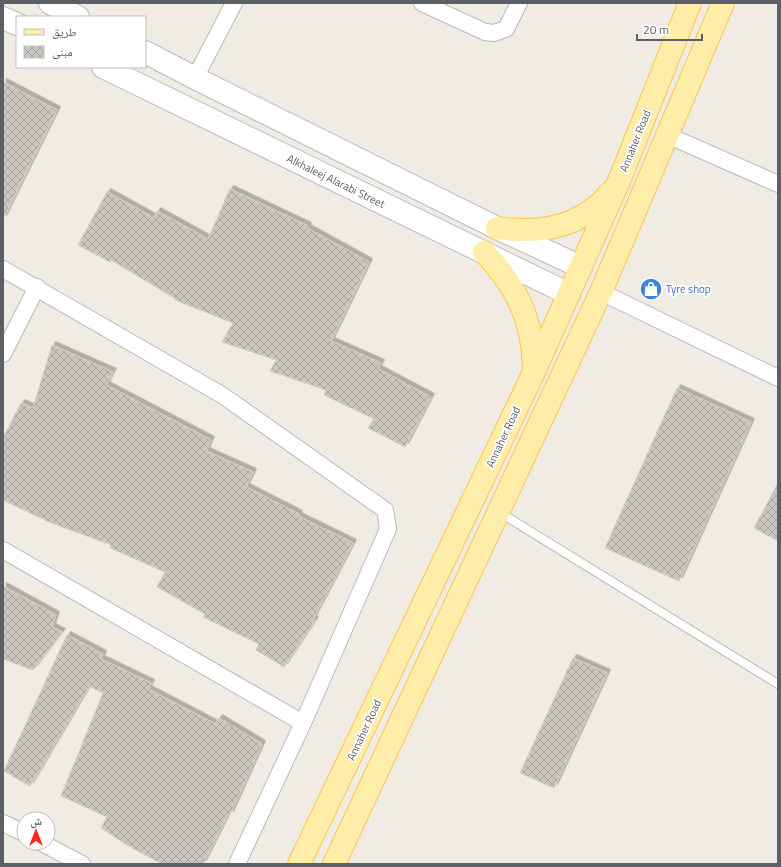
<svg xmlns="http://www.w3.org/2000/svg" width="781" height="867" viewBox="0 0 781 867" font-family="'Titillium Web','Noto Naskh Arabic',sans-serif">
<style>
.building{fill:url(#building-cross-hatch);stroke:#d5cec1;filter:url(#shadow)}
.lines{fill:none;stroke-linecap:round;stroke-linejoin:round}
.lane-casing{stroke:#b6babf;stroke-width:10}
.street-casing{stroke:#b6babf;stroke-width:18}
.secondary-casing{stroke:#b7bbc1;stroke-width:24}
.primary-casing{stroke:#ffc54d;stroke-width:24}
.lane{stroke:#fff;stroke-width:8}
.street{stroke:#fff;stroke-width:16}
.secondary{stroke:#fff;stroke-width:22}
.primary{stroke:#ffeda9;stroke-width:22}
.labels{text-anchor:middle;stroke-width:3.5;stroke-linejoin:round;paint-order:stroke}
.street-label{font-size:11px;fill:#5b6066;stroke:#fff}
.shop-label{font-size:11px;fill:#366cbe;stroke:#fff;text-anchor:start}
</style>
<defs>
<pattern id="building-cross-hatch" width="8" height="8" patternUnits="userSpaceOnUse"><rect width="8" height="8" fill="#cbc7c0"/><path d="M0 0l8 8M0 8l8-8" fill="none" stroke="#a8a5a0"/></pattern>
<filter id="shadow"><feDropShadow dx="3.5" dy="-3.5" stdDeviation="0" flood-color="#0004"/></filter>
</defs>
<rect width="100%" height="100%" fill="#f0ece3"/>
<g class="building">
<path d="M3 82 57 110 3 219Z"/>
<path d="M230 189 308 226 307 228 369 262 331 341 381 363 378 369 431 397 405 447 368 428 374 419 324 395 326 390 270 371 276 360 222 342 233 323 175 300 176 299 111 260 110 262 78 245 107 192 154 218 157 211 208 239Z"/>
<path d="M52 345 113 372 106 385 211 440 206 451 253 472 246 487 299 514 298 516 353 543 313 619 315 620 284 667 256 650 259 644 203 617 205 614 157 587 165 572 110 548 111 545 49 522 3 500V438L21 403 33 408Z"/>
<path d="M677 388 751 422 679 581 605 548Z"/>
<path d="M778 483V541L754 528Z"/>
<path d="M3 586 56 615 52 627 62 632 33 670 3 659Z"/>
<path d="M67 635 103 654 101 659 151 683 148 689 215 724 219 718 262 744 230 815 228 814 203 864H162L127 845 101 828 107 817 61 796 103 693 89 686 30 786 4 771Z"/>
<path d="M573 658 607 673 554 788 520 773Z"/>
</g>
<g class="lines">
<g class="lane-casing">
<path id="lane" d="M499 512 778 684"/>
</g>
<g class="street-casing">
<g id="street">
<path d="M422 3 485 32 494 33 506 29 519 3"/>
<path d="M195 78 234 3"/>
<path d="M667 135 778 184"/>
<path d="M3 269 222 395 385 510 388 529 303 723 237 864"/>
<path d="M601 292 778 378"/>
<path d="M3 354 37 287"/>
<path d="M3 550 303 723"/>
<path d="M3 823 24 833"/>
<path d="M42 843 82 864"/>
</g>
</g>
<g class="secondary-casing">
<g id="secondary">
<path d="M50 3 78 17"/>
<path d="M3 18 17 24"/>
<path d="M145 52 195 78 497 228 581 267"/>
<path d="M103 67 569 294"/>
</g>
</g>
<g class="primary-casing">
<g id="primary">
<path d="M497 228C539 234 581 228 610 193"/>
<path d="M484 252C517 287 533 320 534 369"/>
<path d="M299 864 534 372 619 181 690 3"/>
<path d="M334 864 601 292 723 3"/>
</g>
</g>
<use href="#lane" class="lane"/>
<use href="#street" class="street"/>
<use href="#secondary" class="secondary"/>
<use href="#primary" class="primary"/>
</g>
<defs>
<g id="shop-disc" transform="scale(1.15)"><circle r="9.5" fill="#3f7fe0" stroke="#fff"/><path d="M-5-2.5h2.3a2.7 3.5 0 0 1 5.4 0H5L5.5 6h-11ZM-1.5-2.5h3a1.5 2.3 0 0 0-3 0Z" fill="#fff"/></g>
</defs>
<g fill-rule="evenodd">
<use href="#shop-disc" x="651" y="289"/>
</g>
<g class="labels">
<g class="street-label">
<text transform="translate(635 141) rotate(-68)" y="4">Annaher Road</text>
<text transform="translate(336 181) rotate(26)" y="4">Alkhaleej Alarabi Street</text>
<text transform="translate(503 437) rotate(-65)" y="4">Annaher Road</text>
<text transform="translate(364 730) rotate(-65)" y="4">Annaher Road</text>
</g>
<g class="shop-label">
<text x="666" y="293">Tyre shop</text>
</g>
</g>
<rect width="781" height="867" fill="none" stroke="#5b6066" stroke-width="8"/>
<rect x="16" y="16" width="130" height="52" fill="#ffffff" stroke="#bdbfc2"/>
<rect x="24" y="29" width="20" height="6" fill="#ffeda9" stroke="#bdbfc2"/>
<text x="52" y="36" font-size="12" fill="#5b6066">طريق</text>
<rect x="24" y="46" width="20" height="12" fill="url(#building-cross-hatch)" stroke="#bdbfc2"/>
<text x="52" y="56" font-size="12" fill="#5b6066">مبنى</text>
<g transform="translate(36 831)"><circle r="19" fill="#ffffff" stroke="#bdbfc2"/>
<path d="M0-3L7 15L0 10L-7 15Z" fill="#fa271f"/>
<text y="-6" font-size="11" font-weight="bold" text-anchor="middle" fill="#5b6066">ش</text>
</g>
<path d="M637 34v6h65v-6" fill="none" stroke="#5b6066" stroke-width="2"/>
<text x="643" y="34" font-size="12" fill="#5b6066" stroke="#ffffff" stroke-width="3" paint-order="stroke">20 m</text>
</svg>
